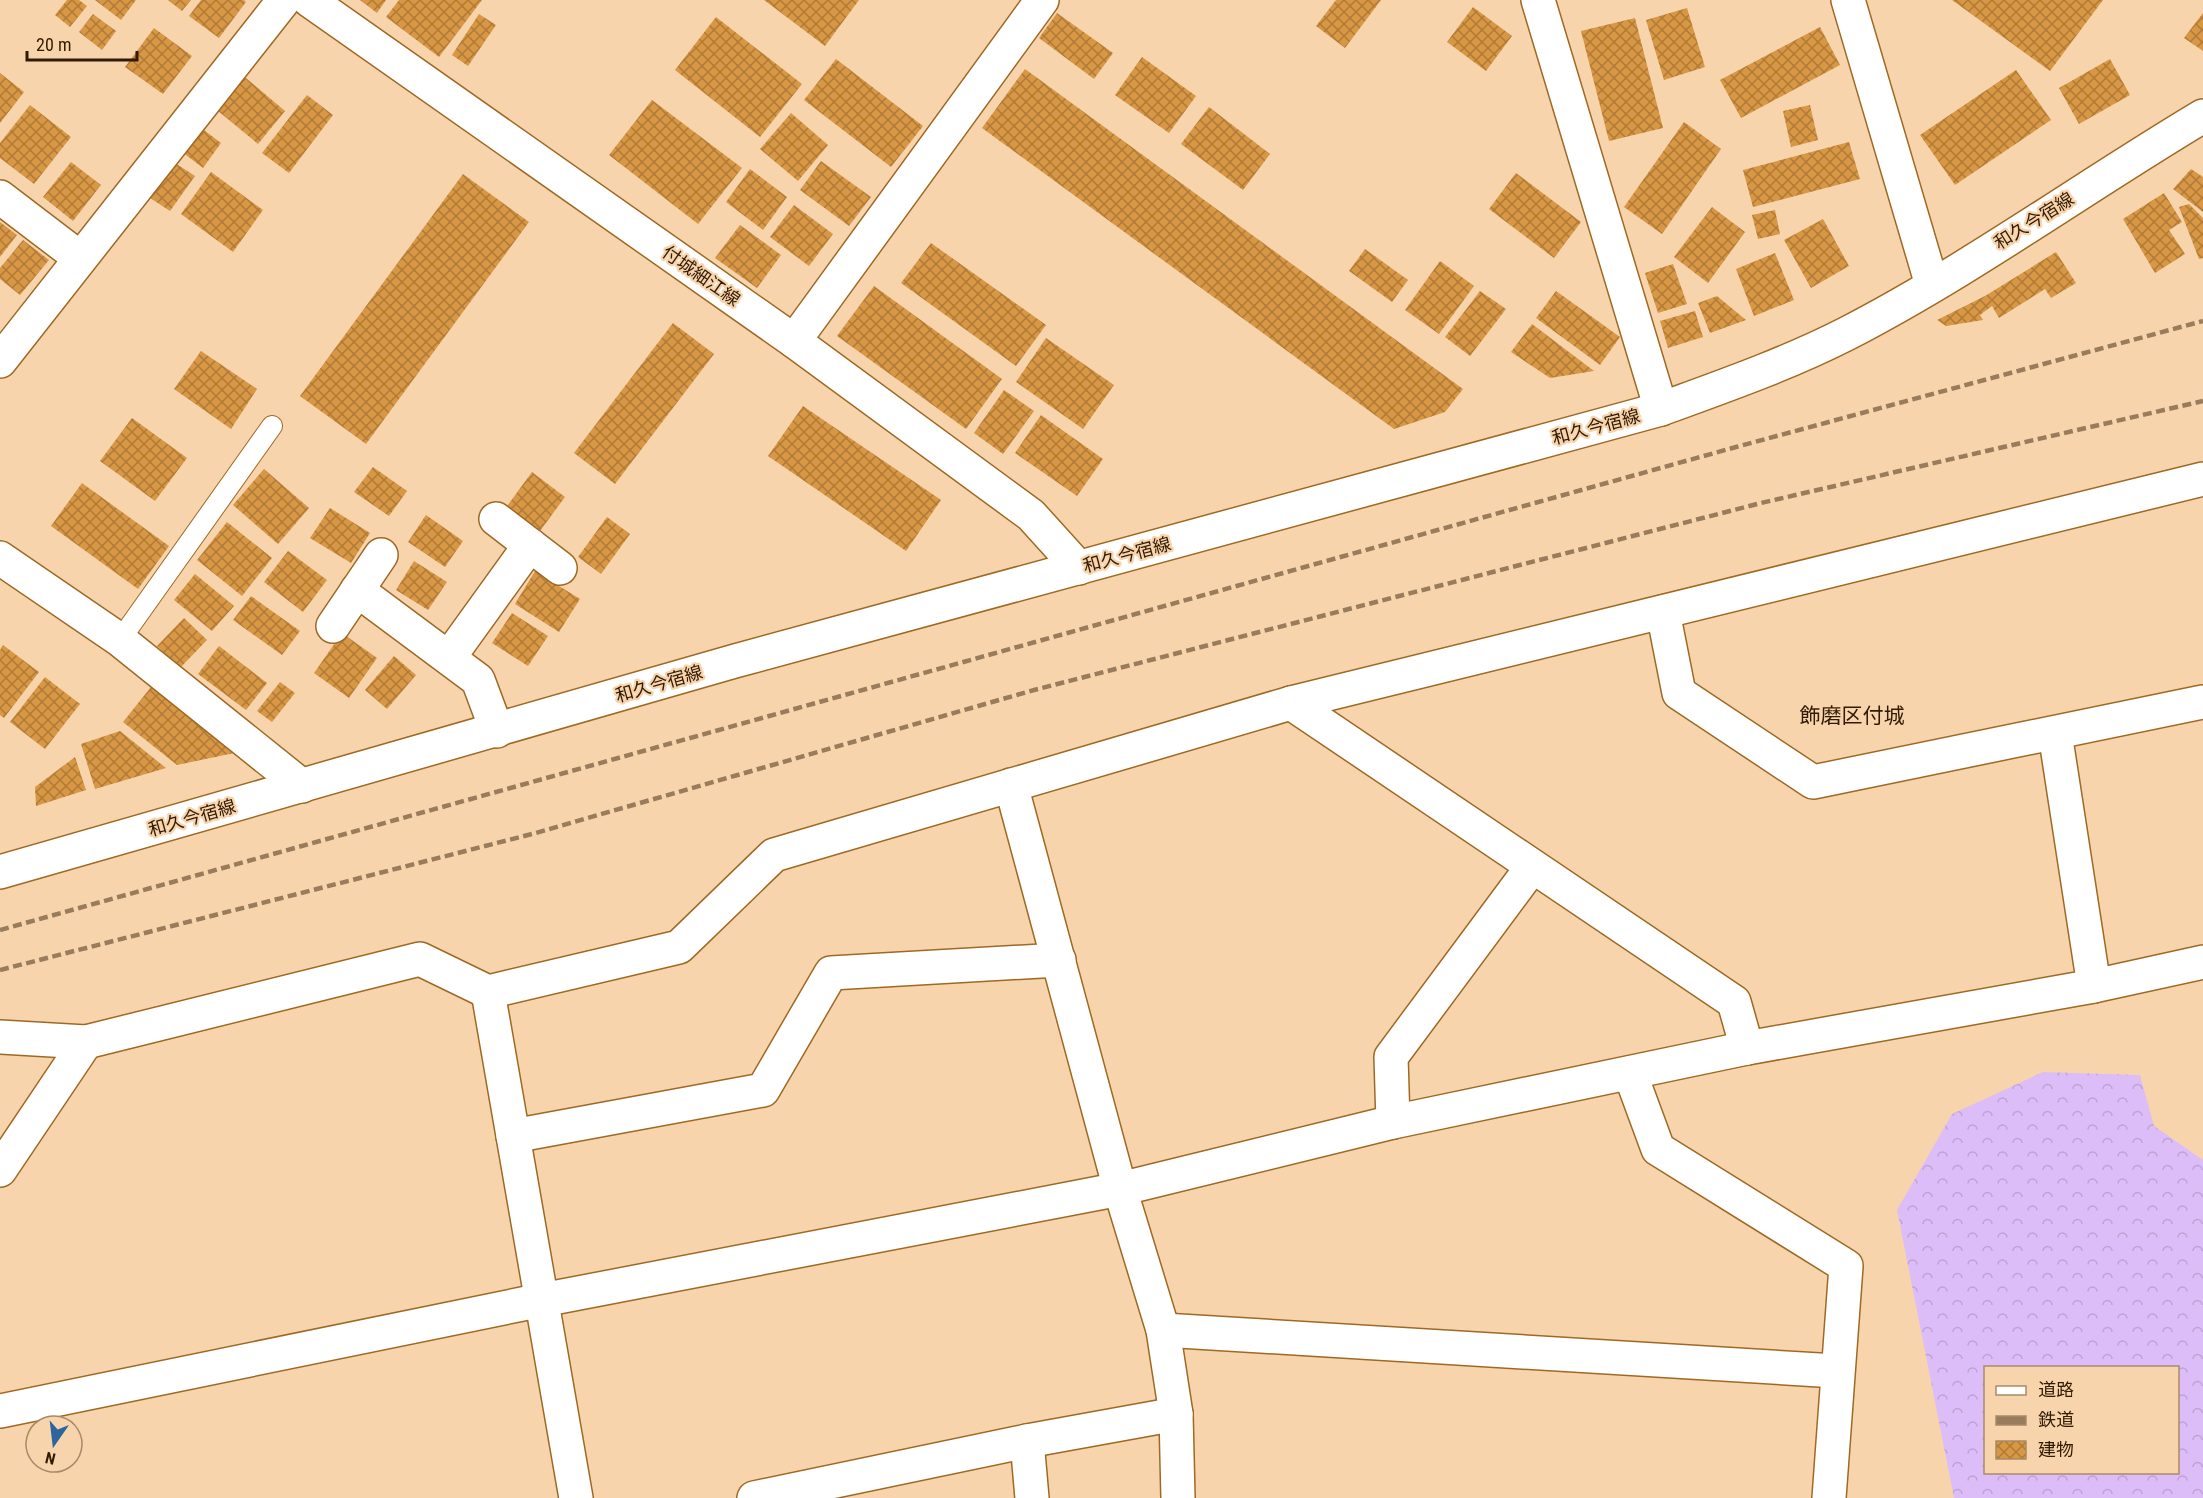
<svg xmlns="http://www.w3.org/2000/svg" width="2203" height="1498" viewBox="0 0 2203 1498" font-family="'Roboto Condensed','Noto Sans JP',sans-serif">
<style>
.forest{fill:url(#forest-crowns);fill-rule:evenodd}
.building{fill:url(#building-cross-hatch)}
.lines{fill:none;stroke-linecap:round;stroke-linejoin:round}
.service-casing{stroke:#9f6923;stroke-width:22}
.minor-casing{stroke:#9f6923;stroke-width:36}
.tertiary-casing{stroke:#9f6923;stroke-width:36}
.secondary-casing{stroke:#9f6923;stroke-width:36}
.service{stroke:#fff;stroke-width:20}
.minor{stroke:#fff;stroke-width:33}
.tertiary{stroke:#fff;stroke-width:33}
.secondary{stroke:#fff;stroke-width:33}
.rail{stroke:#997c5b;stroke-width:4.5;stroke-dasharray:9 4.5;stroke-linecap:butt}
.labels{text-anchor:middle;stroke-width:4.5;stroke-linejoin:round;paint-order:stroke}
.street-label{font-size:18px;fill:#301a00;stroke:#f8d4ad}
.quarter-label{font-size:21px;fill:#301a00;stroke:#f8d4ad}
</style>
<defs>
<pattern id="forest-crowns" width="20" height="18" patternUnits="userSpaceOnUse" patternTransform="scale(1.5)"><rect width="20" height="18" fill="#ddbdf8"/><path d="M2 6a3 3 0 1 1 6 0M12 15a3 3 0 1 1 6 0" fill="none" stroke="#bea2d3"/></pattern>
<pattern id="building-cross-hatch" width="8" height="8" patternUnits="userSpaceOnUse" patternTransform="scale(1.5)"><rect width="8" height="8" fill="#d89745"/><path d="M0 0l8 8M0 8l8-8" fill="none" stroke="#b07a37"/></pattern>
</defs>
<rect width="100%" height="100%" fill="#f8d4ad"/>
<path class="forest" d="M2043 1072 2140 1075 2154 1126 2203 1160V1498H1954L1897 1210 1952 1114ZM1986 1368H2178V1472H1986Z"/>
<g class="building">
<path d="M67 0H79L87 6 70 27 55 15Z"/>
<path d="M95 0H136L121 20Z"/>
<path d="M168 0H191L182 11Z"/>
<path d="M201 0H244L246 2 219 38 189 16Z"/>
<path d="M360 0H386L377 13Z"/>
<path d="M399 0H482L439 57 386 17Z"/>
<path d="M764 0H859L825 46Z"/>
<path d="M1336 0H1381L1345 48 1316 26Z"/>
<path d="M1952 0H2103L2050 71Z"/>
<path d="M1473 7 1512 36 1486 71 1447 42Z"/>
<path d="M1687 8 1705 67 1664 80 1646 20Z"/>
<path d="M1057 13 1113 53 1094 79 1039 38Z"/>
<path d="M2203 13V51L2184 38Z"/>
<path d="M93 14 116 31 102 50 79 32Z"/>
<path d="M479 14 496 25 468 66 452 55Z"/>
<path d="M716 17 802 84 760 137 675 70Z"/>
<path d="M1635 18 1663 128 1609 141 1581 31Z"/>
<path d="M1820 27 1840 65 1741 118 1720 80Z"/>
<path d="M154 28 192 56 163 94 125 67Z"/>
<path d="M1142 57 1196 96 1169 133 1115 95Z"/>
<path d="M836 59 923 126 891 167 804 100Z"/>
<path d="M2110 59 2130 95 2079 124 2059 88Z"/>
<path d="M1025 69 1463 389 1445 412 1394 429 982 128Z"/>
<path d="M2016 70 2051 120 1955 185 1920 135Z"/>
<path d="M0 73 24 92 0 123Z"/>
<path d="M240 73 285 111 258 144 212 106Z"/>
<path d="M307 95 333 115 289 173 262 153Z"/>
<path d="M652 100 742 168 698 224 609 155Z"/>
<path d="M30 105 71 137 34 184 0 158V143Z"/>
<path d="M1810 105 1818 140 1791 147 1783 111Z"/>
<path d="M1209 107 1270 154 1243 190 1181 144Z"/>
<path d="M791 113 828 145 798 181 760 149Z"/>
<path d="M1684 122 1721 149 1662 234 1624 207Z"/>
<path d="M200 127 221 143 203 168 182 152Z"/>
<path d="M1849 142 1860 179 1753 207 1743 170Z"/>
<path d="M172 161 195 176 170 211 147 196Z"/>
<path d="M821 161 871 197 849 226 800 190Z"/>
<path d="M71 162 101 185 73 221 43 197Z"/>
<path d="M750 169 787 197 763 230 726 202Z"/>
<path d="M2191 169 2203 177V212L2173 189Z"/>
<path d="M211 172 263 210 233 252 181 214Z"/>
<path d="M1516 173 1581 222 1554 258 1489 209Z"/>
<path d="M463 174 529 222 366 444 300 396Z"/>
<path d="M2164 193 2182 222 2169 230 2185 254 2155 273 2123 219Z"/>
<path d="M2189 204 2203 218V258L2199 259 2179 207Z"/>
<path d="M794 205 833 234 809 266 770 237Z"/>
<path d="M1712 207 1745 232 1708 283 1674 257Z"/>
<path d="M1775 210 1780 234 1758 239 1752 215Z"/>
<path d="M1823 219 1849 266 1811 288 1784 240Z"/>
<path d="M0 222 17 235 0 257Z"/>
<path d="M740 225 781 255 757 288 715 258Z"/>
<path d="M23 240 49 260 20 295 0 279V268Z"/>
<path d="M931 243 1046 325 1016 366 901 283Z"/>
<path d="M1365 249 1408 280 1392 302 1349 271Z"/>
<path d="M2056 252 2076 283 2051 298 2045 289 1999 318 1992 306 1980 315 1983 320 1946 326 1937 320 1985 296Z"/>
<path d="M1775 253 1794 300 1754 316 1736 269Z"/>
<path d="M1440 261 1474 286 1439 334 1405 310Z"/>
<path d="M1673 264 1687 304 1658 313 1645 273Z"/>
<path d="M874 286 1002 379 966 429 837 336Z"/>
<path d="M1480 291 1506 309 1470 356 1445 337Z"/>
<path d="M1556 291 1620 337 1600 365 1536 318Z"/>
<path d="M1717 296 1746 320 1710 333 1698 303Z"/>
<path d="M1695 311 1703 337 1668 348 1660 321Z"/>
<path d="M673 323 714 354 615 484 574 453Z"/>
<path d="M1532 324 1594 371 1550 378 1511 352Z"/>
<path d="M1046 338 1114 385 1083 429 1016 382Z"/>
<path d="M201 351 257 389 231 429 174 389Z"/>
<path d="M1004 390 1034 411 1003 454 974 433Z"/>
<path d="M803 406 941 500 906 551 768 456Z"/>
<path d="M1041 415 1103 459 1077 496 1015 453Z"/>
<path d="M132 418 187 458 155 501 100 461Z"/>
<path d="M373 467 407 491 389 516 354 492Z"/>
<path d="M264 469 309 508 278 544 233 505Z"/>
<path d="M532 472 565 497 540 531 507 506Z"/>
<path d="M82 483 169 546 138 589 51 526Z"/>
<path d="M330 508 370 533 351 563 310 538Z"/>
<path d="M426 515 463 541 445 567 408 542Z"/>
<path d="M607 517 630 534 601 574 578 557Z"/>
<path d="M227 522 272 558 242 596 197 560Z"/>
<path d="M288 551 327 580 303 612 264 582Z"/>
<path d="M414 561 447 582 428 610 396 590Z"/>
<path d="M535 571 580 599 559 632 515 604Z"/>
<path d="M195 574 234 606 212 631 174 600Z"/>
<path d="M251 596 300 631 282 655 233 620Z"/>
<path d="M512 613 548 636 528 666 492 643Z"/>
<path d="M184 618 207 640 180 668 157 646Z"/>
<path d="M342 633 377 658 349 698 314 673Z"/>
<path d="M3 645 39 672 4 718 0 715V650Z"/>
<path d="M219 646 267 683 246 710 198 674Z"/>
<path d="M394 656 416 675 387 709 365 690Z"/>
<path d="M45 677 80 704 45 749 10 722Z"/>
<path d="M280 682 295 693 272 722 257 711Z"/>
<path d="M151 687 239 752 177 765 123 722Z"/>
<path d="M120 731 166 768 95 789 81 744Z"/>
<path d="M75 757 86 790 36 806 35 787Z"/>
</g>
<g class="lines">
<g class="service-casing">
<path id="service" d="M120 640 272 426"/>
</g>
<g class="minor-casing">
<g id="minor">
<path d="M1538 0 1661 409"/>
<path d="M1848 0 1932 285"/>
<path d="M0 197 80 258"/>
<path d="M794 341 1042 0"/>
<path d="M0 361 284 0"/>
<path d="M496 519 560 568"/>
<path d="M0 558 120 640 302 786"/>
<path d="M357 590 478 680 497 731"/>
<path d="M1663 612 1679 693 1813 782 2203 702"/>
<path d="M333 626 381 555"/>
<path d="M450 656 530 545"/>
<path d="M1291 703 1734 1002 1747 1048"/>
<path d="M1011 785 1120 1189 1163 1330 1176 1414 1178 1498"/>
<path d="M488 992 576 1498"/>
<path d="M0 1037 86 1042 420 959 488 992 679 947 774 855 1291 703 2203 479"/>
<path d="M1630 1073 1658 1149 1846 1266 1829 1498"/>
<path d="M1393 1122 1391 1057 1532 867"/>
<path d="M513 1136 763 1090 831 973 1059 960"/>
<path d="M0 1170 86 1042"/>
<path d="M1163 1330 1836 1371"/>
<path d="M0 1411 542 1300 1120 1189 1393 1122 1747 1048 2094 986 2055 733"/>
<path d="M1027 1441 1032 1498"/>
<path d="M754 1498 1027 1441 1176 1414"/>
</g>
</g>
<g class="tertiary-casing">
<path id="tertiary" d="M2094 986 2203 962"/>
</g>
<g class="secondary-casing">
<g id="secondary">
<path d="M309 0 794 341 1031 515 1079 568"/>
<path d="M0 872 735 661 1661 409C1724 386 1787 364 1846 334 1970 270 2084 187 2203 116"/>
</g>
</g>
<use href="#service" class="service"/>
<use href="#minor" class="minor"/>
<use href="#tertiary" class="tertiary"/>
<use href="#secondary" class="secondary"/>
<g class="rail">
<path d="M0 930 1736 447 2203 321"/>
<path d="M0 970 532 834 1034 690 1761 503 2203 401"/>
</g>
</g>
<g class="labels">
<g class="street-label">
<text transform="translate(2034 221) rotate(-32)" y="6">和久今宿線</text>
<text transform="translate(701 276) rotate(35)" y="6">付城細江線</text>
<text transform="translate(1596 427) rotate(-15)" y="6">和久今宿線</text>
<text transform="translate(1127 555) rotate(-15)" y="6">和久今宿線</text>
<text transform="translate(659 684) rotate(-16)" y="6">和久今宿線</text>
<text transform="translate(192 818) rotate(-16)" y="6">和久今宿線</text>
</g>
<g class="quarter-label">
<text x="1852" y="723">飾磨区付城</text>
</g>
</g>
<rect x="1984" y="1366" width="195" height="108" fill="#f8d4ad" stroke="#a88a68" stroke-width="1.5"/>
<rect x="1996" y="1386" width="30" height="9" fill="#ffffff" stroke="#a88a68" stroke-width="1.5"/>
<text x="2038" y="1396" font-size="18" fill="#301a00">道路</text>
<rect x="1996" y="1416" width="30" height="9" fill="#997c5b" stroke="#a88a68" stroke-width="1.5"/>
<text x="2038" y="1426" font-size="18" fill="#301a00">鉄道</text>
<rect x="1996" y="1441" width="30" height="18" fill="url(#building-cross-hatch)" stroke="#a88a68" stroke-width="1.5"/>
<text x="2038" y="1456" font-size="18" fill="#301a00">建物</text>
<g transform="translate(54 1444) rotate(194)"><circle r="28" fill="#f8d4ad" stroke="#a88a68" stroke-width="1.5"/>
<path d="M0-4.5L10 22L0 15L-10 22Z" fill="#2b679e"/>
<text y="-9" font-size="16" font-weight="bold" text-anchor="middle" fill="#301a00">N</text>
</g>
<path d="M27 51v9h110v-9" fill="none" stroke="#301a00" stroke-width="3"/>
<text x="36" y="51" font-size="18" fill="#301a00" stroke="#f8d4ad" stroke-width="4.5" paint-order="stroke">20 m</text>
</svg>
